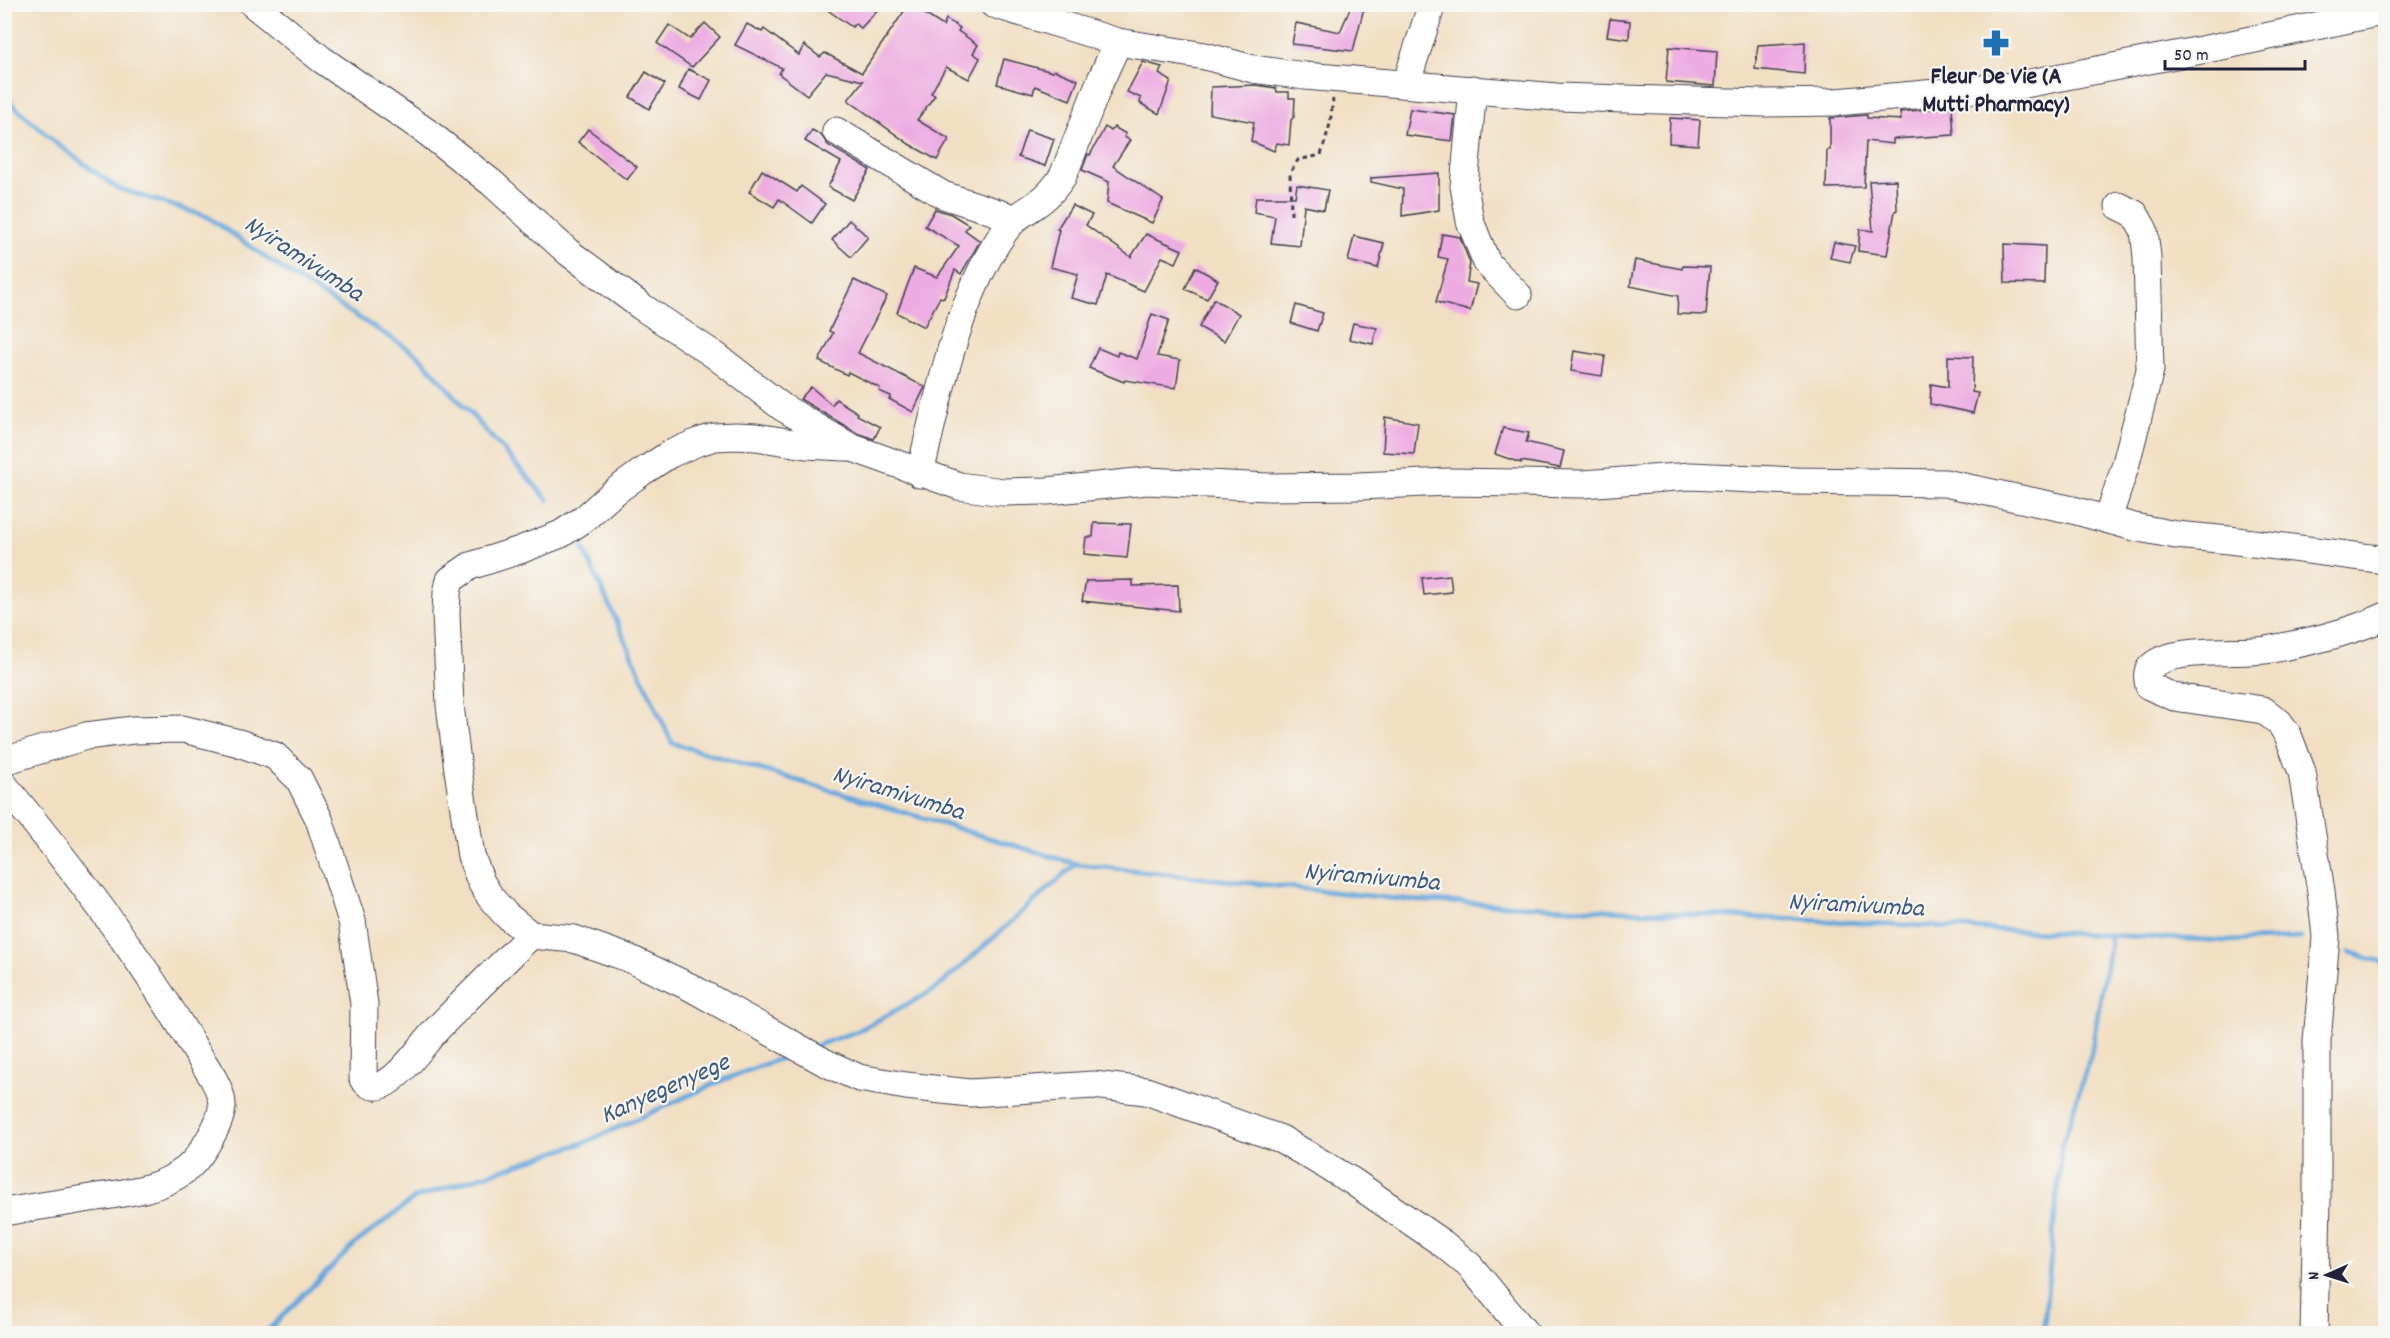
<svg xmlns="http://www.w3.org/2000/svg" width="2390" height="1338" viewBox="0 0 2390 1338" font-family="Dekko,sans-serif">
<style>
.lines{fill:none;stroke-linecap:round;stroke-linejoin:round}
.stream{stroke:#6aa9dd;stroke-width:5}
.building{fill:#edabe2}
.minor-casing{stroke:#413e4f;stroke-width:29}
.path{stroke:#413e4f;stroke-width:3;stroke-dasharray:4.5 4.5;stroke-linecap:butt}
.minor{stroke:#fff;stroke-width:27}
.labels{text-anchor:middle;stroke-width:4.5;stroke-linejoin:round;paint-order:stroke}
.poi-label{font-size:24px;font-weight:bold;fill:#22223b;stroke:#f6f6f2}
.water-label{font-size:26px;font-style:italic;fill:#3f587c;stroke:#f6f6f2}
</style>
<rect width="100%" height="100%" fill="#f6f6f2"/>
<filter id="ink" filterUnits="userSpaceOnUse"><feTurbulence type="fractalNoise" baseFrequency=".0167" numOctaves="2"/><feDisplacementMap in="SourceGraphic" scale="12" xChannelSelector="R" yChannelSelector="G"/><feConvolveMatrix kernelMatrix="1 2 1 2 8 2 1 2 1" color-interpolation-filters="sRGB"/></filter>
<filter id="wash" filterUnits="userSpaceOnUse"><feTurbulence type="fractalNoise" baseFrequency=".008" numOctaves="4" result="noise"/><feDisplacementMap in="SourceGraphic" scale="24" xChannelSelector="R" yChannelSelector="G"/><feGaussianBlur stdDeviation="1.35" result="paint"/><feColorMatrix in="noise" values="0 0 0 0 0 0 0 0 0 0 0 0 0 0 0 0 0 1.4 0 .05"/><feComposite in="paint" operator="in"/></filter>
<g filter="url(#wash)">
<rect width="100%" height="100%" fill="#f2dfc3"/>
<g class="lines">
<g class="stream">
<path d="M4 97 57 144 117 188 208 217 291 275 418 355 548 500"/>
<path d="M583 548 672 743 1076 864 1407 900 2227 941 2301 938"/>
<path d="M2350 952 2386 964"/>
<path d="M815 1046 858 1031 937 988 1076 864"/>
<path d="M264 1334 356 1243 415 1198 586 1142 723 1080 792 1054"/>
<path d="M2043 1334 2062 1146 2091 1054 2111 936"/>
</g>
</g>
<g id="blocks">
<g class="building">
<path d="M819 4H883L861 28 855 24 852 27Z"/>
<path d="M909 4 943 26 946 19 960 28 958 31 978 45 973 53 980 58 969 79 946 67 931 93 935 95 917 120 949 139 937 160 909 144 848 100 863 81 826 72 807 95 779 74 782 68 735 45 747 24 762 32 764 29 799 55 804 45 820 57 825 53 862 73Z"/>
<path d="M1352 4H1365L1353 51 1292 44 1296 23 1340 32Z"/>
<path d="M1610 19 1630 21 1629 39 1607 36Z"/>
<path d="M705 23 720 37 692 67 657 43 669 25 690 39Z"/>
<path d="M1805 42 1804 74 1755 69 1758 45Z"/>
<path d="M1669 47 1717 51 1715 86 1666 82Z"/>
<path d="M1004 59 1053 72 1054 70 1078 80 1070 100 1035 86 1033 94 997 84Z"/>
<path d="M1143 62 1162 67 1159 74 1171 81 1159 114 1140 103 1141 98 1127 92Z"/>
<path d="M688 69 711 80 701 100 679 89Z"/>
<path d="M646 72 665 84 649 109 630 97Z"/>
<path d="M1256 85 1276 88 1277 92H1289V98H1295L1294 117 1291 120 1289 145 1277 143 1274 151 1251 141 1254 122 1210 114 1211 87Z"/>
<path d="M1952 107 1954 135 1893 139V144L1866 141 1864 187 1826 188 1827 150H1830V118L1867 115V118L1901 120 1900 112Z"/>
<path d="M1410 109 1455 115 1452 141 1405 135Z"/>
<path d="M1670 118 1700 120 1698 145 1669 143Z"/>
<path d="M1105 127 1111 131 1114 127 1126 134 1124 137 1130 140 1113 166 1163 200 1152 223 1107 203 1109 182 1082 170 1088 154 1090 155Z"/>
<path d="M588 129 637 167 627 180 578 142Z"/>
<path d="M812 130 821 135 828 145 870 170 852 200 828 187 841 162 805 141Z"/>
<path d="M1027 130 1054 139 1045 166 1018 157Z"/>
<path d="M762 170 797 192 801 186 825 204 812 223 779 199 774 207 749 192Z"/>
<path d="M1439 173V210L1402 216 1403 189 1371 182V178Z"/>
<path d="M1896 180 1897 210 1895 211 1887 255 1858 251 1860 229 1873 231 1869 181Z"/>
<path d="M1297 185 1328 190 1324 210 1304 206 1300 246 1271 243 1275 216 1254 212 1256 197H1295Z"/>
<path d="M1072 205 1092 215 1086 225 1131 257 1146 234 1182 250 1176 263 1162 257 1144 291 1107 275 1098 305 1071 298 1078 274 1050 267 1059 230 1057 229Z"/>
<path d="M935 209 951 214 969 225 965 230 980 241 961 274 955 270 944 298 940 297 924 327 897 313 914 268 937 277 959 246 925 226Z"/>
<path d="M849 220 868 237 851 257 832 240Z"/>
<path d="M1442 234 1460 237 1470 263 1467 282 1477 284 1470 311 1436 302 1448 259 1438 257Z"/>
<path d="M1354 236 1384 243 1378 268 1348 261Z"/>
<path d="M1834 242 1855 246 1850 262 1830 258Z"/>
<path d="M2004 244 2045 246 2044 284 2005 283Z"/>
<path d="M1635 260 1682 269 1683 266 1710 267 1706 315 1677 314 1678 296 1630 286Z"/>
<path d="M1195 267 1218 280 1207 299 1185 289Z"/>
<path d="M854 280 887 296 858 353 925 387 913 412 889 399 891 396 879 391 880 388 848 372 847 375 819 361 833 333 829 331Z"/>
<path d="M1214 299 1239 314 1224 341 1199 327Z"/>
<path d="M1296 305 1323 313 1317 331 1291 323Z"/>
<path d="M1152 314 1169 320 1157 356 1180 360 1176 388 1125 380 1124 382 1089 368 1098 348 1117 356 1118 352 1137 359Z"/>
<path d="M1353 323 1377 328 1373 344 1349 339Z"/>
<path d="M1574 351 1605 356 1602 376 1571 371Z"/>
<path d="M1948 356 1973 357 1972 392 1978 393 1973 413 1930 404 1931 384 1948 387Z"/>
<path d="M811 387 832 405 836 399 858 413 857 415 880 427 874 439 857 433 800 399Z"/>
<path d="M1385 417 1418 423 1414 454 1383 452Z"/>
<path d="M1503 428 1529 433 1526 442 1564 451 1560 468 1521 461V463L1495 454Z"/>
<path d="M1094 523 1131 524 1127 558 1084 554 1086 537H1093Z"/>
<path d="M1450 575 1452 592 1424 595 1422 578Z"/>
<path d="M1133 580V586L1178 585 1179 611 1082 601 1086 581Z"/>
</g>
</g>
</g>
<g filter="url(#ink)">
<use href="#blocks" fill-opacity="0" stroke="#413e4f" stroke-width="1.5"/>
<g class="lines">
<g class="minor-casing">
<g id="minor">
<path d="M253 4 321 59 427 132 492 183 568 252 642 307 716 356 782 407 850 447 959 486 1003 492 1047 491 1147 481 1268 487 1358 486 1448 482 1583 484 1691 476 1795 481 1945 483 2073 510 2134 527 2176 535 2229 540 2386 560"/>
<path d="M993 4 1118 42 1205 56 1253 69 1305 76 1557 97 1764 103 1836 102 2015 86 2227 45 2386 11"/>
<path d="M1406 84 1432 4"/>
<path d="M1473 89 1464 186 1470 221 1487 263 1518 295"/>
<path d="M836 131 943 195 1014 218"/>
<path d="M845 447 806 445 756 437 735 436 715 437 698 442 670 454 642 472 613 493 584 519 561 534 520 550 470 566 450 580 447 593 446 614 450 705 458 770 471 856 481 882 491 898 506 915 531 935 574 939 628 958 690 987 826 1063 859 1078 906 1086 970 1093 1093 1085 1146 1091 1281 1139 1352 1181 1442 1243 1470 1266 1526 1334"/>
<path d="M920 474C938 396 958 298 1004 232 1016 215 1027 212 1042 200 1051 193 1057 185 1063 176L1099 84 1118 42"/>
<path d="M2108 519 2125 467 2150 370 2147 257 2144 230 2135 214 2119 206"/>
<path d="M4 761 86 736 133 730 183 729 239 743 275 756 299 779 319 819 352 921 364 1004 363 1079C368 1085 374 1088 382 1085 401 1077 423 1044 437 1029 468 997 500 966 531 935"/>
<path d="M4 785C74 869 141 957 196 1051 205 1066 221 1086 222 1104 223 1121 199 1160 185 1170 158 1191 123 1193 90 1198 62 1203 33 1207 4 1212"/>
<path d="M2314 1334 2317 1201V1041L2326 937 2321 891 2302 772 2288 735 2279 722 2263 710 2174 697 2149 686C2148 681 2146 673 2150 668 2168 646 2239 654 2266 650 2306 643 2349 633 2386 616"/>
</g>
</g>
<path class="path" d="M1291 215 1290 173 1298 160 1321 155 1330 124 1333 99"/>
<use href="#minor" class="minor"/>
</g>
</g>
<defs>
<g id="pharmacy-bare" transform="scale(2.07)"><path d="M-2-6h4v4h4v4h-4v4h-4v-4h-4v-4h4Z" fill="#1f6fb2" stroke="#f6f6f2" stroke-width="2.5" paint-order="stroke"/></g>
</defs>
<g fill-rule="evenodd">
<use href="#pharmacy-bare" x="1996" y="43"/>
</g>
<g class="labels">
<g class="poi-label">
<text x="1996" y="83">Fleur De Vie (A<tspan x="1996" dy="28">Mutti Pharmacy)</tspan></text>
</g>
<g class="water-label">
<text transform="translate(305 257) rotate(33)" y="9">Nyiramivumba</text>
<text transform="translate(899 791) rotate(17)" y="9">Nyiramivumba</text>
<text transform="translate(1372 875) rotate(5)" y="9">Nyiramivumba</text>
<text transform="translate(1856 903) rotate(3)" y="9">Nyiramivumba</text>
<text transform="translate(664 1087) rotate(-24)" y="9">Kanyegenyege</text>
</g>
</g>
<rect width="2390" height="1338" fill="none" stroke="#f6f6f2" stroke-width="24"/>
<g transform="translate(2327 1275) rotate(267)" stroke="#f6f6f2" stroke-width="4.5" paint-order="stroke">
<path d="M0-4.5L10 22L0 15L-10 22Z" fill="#22223b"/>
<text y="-9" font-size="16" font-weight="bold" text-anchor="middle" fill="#22223b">N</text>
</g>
<path d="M2165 60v9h140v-9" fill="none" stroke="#22223b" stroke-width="3"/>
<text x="2174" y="60" font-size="18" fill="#22223b" stroke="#f6f6f2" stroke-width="4.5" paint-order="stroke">50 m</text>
</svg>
